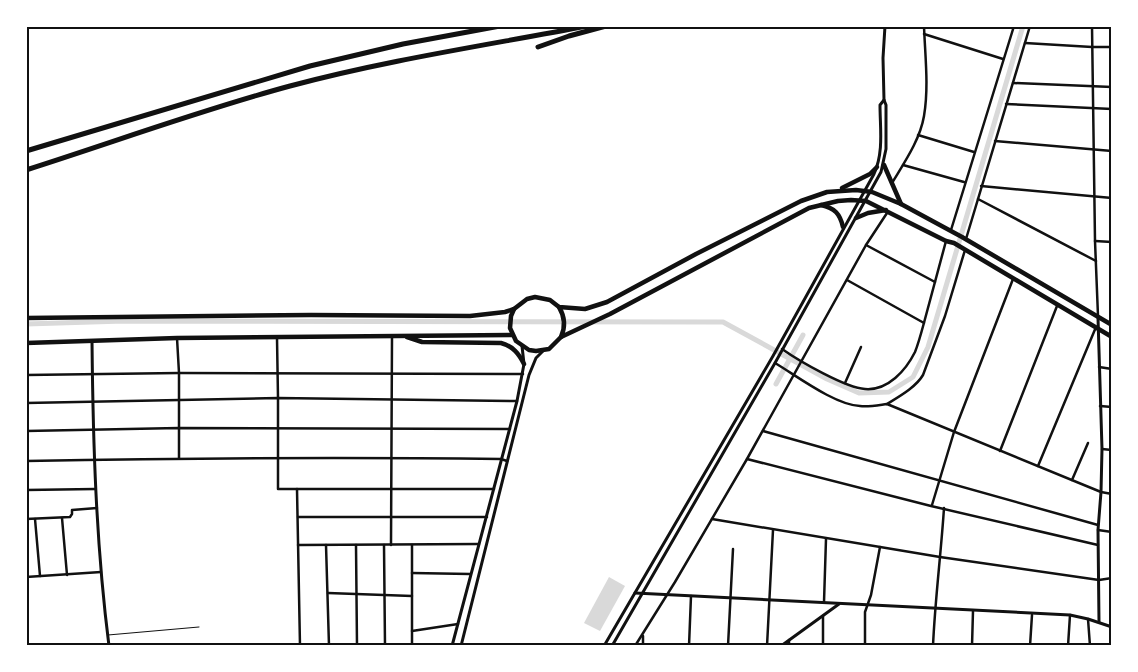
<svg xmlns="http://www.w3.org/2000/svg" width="1138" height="672" viewBox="0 0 1138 672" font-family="'Work Sans',sans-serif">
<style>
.water{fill:#d9d9d9}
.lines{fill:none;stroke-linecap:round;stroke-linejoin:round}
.canal{stroke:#d9d9d9;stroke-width:5}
.service{stroke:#111;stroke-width:1}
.minor{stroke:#111;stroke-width:2.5}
.tertiary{stroke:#111;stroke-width:3}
.primary{stroke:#111;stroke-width:4.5}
.motorway{stroke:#111;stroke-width:5}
.neatline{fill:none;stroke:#111;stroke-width:2}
</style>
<rect width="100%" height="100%" fill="#fff"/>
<path class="water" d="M609 577 625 586 600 631 584 623Z"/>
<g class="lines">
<g class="canal">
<path d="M26 324 124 321 723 322 827 379 859 393 889 392 913 377 928 347 1023 26"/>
<path d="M776 384 803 335"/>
</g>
<path class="service" d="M108 635 199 627"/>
<g class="minor">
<path d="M1092 26 1095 241 1098 316"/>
<path d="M924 34 1003 59"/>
<path d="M1025 43 1092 47H1112"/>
<path d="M1013 83 1112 87"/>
<path d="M1006 104 1112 109"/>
<path d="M918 135 974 152"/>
<path d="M995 141 1112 151"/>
<path d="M903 165 964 182"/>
<path d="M892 183C904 163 920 140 924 116 929 87 925 55 924 26"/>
<path d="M981 186 1112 198"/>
<path d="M978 199 1096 261"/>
<path d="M951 230 1014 26"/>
<path d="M966 239 1030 26"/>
<path d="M1095 241 1112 242"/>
<path d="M866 245 935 282"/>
<path d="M847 280 924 323"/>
<path d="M177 338 179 373V458"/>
<path d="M277 338 278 398V489H494"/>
<path d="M782 349C799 361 846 388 865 389 888 391 906 370 915 352 919 342 922 330 925 319 932 293 939 267 946 241"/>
<path d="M775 363C797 376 835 405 860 406 869 407 879 405 887 404L1101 492 1112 494"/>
<path d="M1099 367 1112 369"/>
<path d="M26 375 179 373 523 374"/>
<path d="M845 383 861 347"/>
<path d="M26 403 278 398 517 401"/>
<path d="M887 404C900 396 916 387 923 375L945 316 965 250"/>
<path d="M1100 406 1112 407"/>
<path d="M26 431 179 428 510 429"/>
<path d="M763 431 1098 525"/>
<path d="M1102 449 1112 450"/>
<path d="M1000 451 1057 306"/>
<path d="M747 459 931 506 1098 545"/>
<path d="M26 461C185 458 343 457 501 459L507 461"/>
<path d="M1038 466 1096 327"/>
<path d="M1072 480 1088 443"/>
<path d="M297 489 300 646"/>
<path d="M26 490 95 489"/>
<path d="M932 505 954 432 1013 279"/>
<path d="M298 517H487"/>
<path d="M62 518 67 575"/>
<path d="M26 519 70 517 72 514V510L97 508"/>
<path d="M35 519 40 576"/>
<path d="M712 519 940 557 1099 580 1112 578"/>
<path d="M1098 530 1112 532"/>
<path d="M298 545 479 544"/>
<path d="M326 545 329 646"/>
<path d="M356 545 357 646"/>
<path d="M384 545 385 646"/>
<path d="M391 545 392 337"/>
<path d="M412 545V646"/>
<path d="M412 573 470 574"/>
<path d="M26 577 101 572"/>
<path d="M328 593 412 596"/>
<path d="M824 602 826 539"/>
<path d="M823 616V646"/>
<path d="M1088 619 1090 646"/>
<path d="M412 631 458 624"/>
<path d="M643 636V646"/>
<path d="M635 646 675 582 747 459 866 245 887 213"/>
<path d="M689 646 691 596"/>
<path d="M728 646 733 549"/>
<path d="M767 646 773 530"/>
<path d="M789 646V640"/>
<path d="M865 646V612L871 595 880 547"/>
<path d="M933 646C935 600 941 554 944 508"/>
<path d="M972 646 973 611"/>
<path d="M1030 646 1032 615"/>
<path d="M1068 646 1070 615"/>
</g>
<g class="tertiary">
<path d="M1098 318 1102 449 1101 492 1098 530 1099 622"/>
<path d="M92 341C93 443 96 544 109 646"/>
<path d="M635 593 1070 615 1088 619 1112 627"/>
<path d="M452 646 517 401 524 364 522 346"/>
<path d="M461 646 529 375 536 358 544 350"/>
<path d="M604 646 773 356 874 174C884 152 880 128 880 105L884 100"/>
<path d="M612 646 775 363 881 172 886 149V105L884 100 883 58 885 26"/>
<path d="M781 646 839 604"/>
</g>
<g class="primary">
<path d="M884 165 901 204"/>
<path d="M842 188 870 174 877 167"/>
<path d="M821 205C835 208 840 214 843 227"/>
<path d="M856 218 868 213 886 210"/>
<path d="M559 307C565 317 566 326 561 337"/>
<path d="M514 309 511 316 510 328 516 341 529 350 536 351 549 349 561 337 610 314 809 208 838 201 851 200 866 201 946 241 954 243 1112 337"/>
<path d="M26 318 311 315 470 316 505 312 514 309 527 299 535 297 550 300 559 307 585 309 607 302 696 254 801 201 827 192 856 190 872 192 901 204 962 237 1112 325"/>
<path d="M407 337 422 342 501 343C513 346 519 354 524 364"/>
<path d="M26 343 177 338 512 335"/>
</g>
<g class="motorway">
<path d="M538 47 569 36 606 26"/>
<path d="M26 151 310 66 403 44 500 26"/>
<path d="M26 170C114 142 201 110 290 86 387 60 488 45 587 26"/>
</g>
</g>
<rect width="1138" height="672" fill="none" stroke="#ffffff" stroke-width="55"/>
<rect x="28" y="28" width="1082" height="616" class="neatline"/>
</svg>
